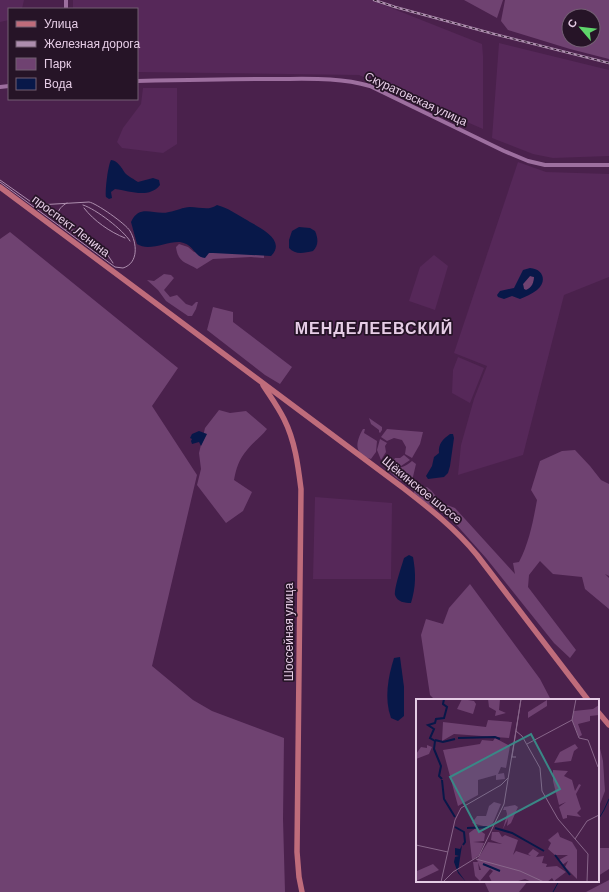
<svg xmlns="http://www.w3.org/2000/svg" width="609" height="892" viewBox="0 0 609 892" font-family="Barlow,sans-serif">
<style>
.built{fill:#562859}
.green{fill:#6f4271;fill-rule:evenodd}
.water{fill:#081849;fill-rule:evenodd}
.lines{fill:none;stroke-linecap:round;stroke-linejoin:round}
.stream{stroke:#081849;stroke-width:1}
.minor{stroke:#9d6f9f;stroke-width:4}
.major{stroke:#bf6c7b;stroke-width:5.5}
.tram{stroke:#ad8eae;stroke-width:1}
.rail-casing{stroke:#ad8eae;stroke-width:2.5}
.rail{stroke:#261427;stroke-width:1;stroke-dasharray:3;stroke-linecap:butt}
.labels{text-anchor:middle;stroke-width:3.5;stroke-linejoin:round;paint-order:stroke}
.street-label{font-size:12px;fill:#e6cde6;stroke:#261427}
.district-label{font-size:16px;font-weight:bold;letter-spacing:1px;fill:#e6cde6;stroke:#261427}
.inset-river{fill:none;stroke:#081849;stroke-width:2}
.inset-road{fill:none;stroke:#88668a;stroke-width:1}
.view{fill:#3a8786;fill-opacity:0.15;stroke:#3a8786;stroke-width:2}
.inset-edge{fill:none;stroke:#e6cde6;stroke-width:2}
</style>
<rect width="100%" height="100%" fill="#4a214c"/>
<g class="built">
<path d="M0 0H24L22 9H9V20L0 22Z"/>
<path d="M73 0H371L482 44 483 56V129L359 75 137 72V9H73Z"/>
<path d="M499 43 609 70V156L553 158 533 154 492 138Z"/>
<path d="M143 88H177V144L163 153 122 148 117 142 123 128 141 104Z"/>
<path d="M518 162 546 172 609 174V277L564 295 523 455 458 475 461 445 474 399 487 366 454 353Z"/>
<path d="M434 255 448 266 435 310 409 301 420 267Z"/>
<path d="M458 357 484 368 470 403 452 393 453 370Z"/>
<path d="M315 497 392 503 391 579H313Z"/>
</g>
<g class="green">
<path d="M464 0H503L497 18Z"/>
<path d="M505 0H609V59L570 49 508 30 501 21ZM569 16H593V40H569Z"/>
<path d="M10 232 178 368 152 406 197 475 152 666 193 700 212 711 284 738 283 819 285 892H0V239Z"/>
<path d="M179 244 188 247 194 252 199 253 204 251 264 254V258L251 257 213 259 197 269C186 262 178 263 176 247Z"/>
<path d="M164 274 171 275 174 278 164 290 170 297 177 295 186 304 192 306 196 302H198L196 309 192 316H188L166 301 158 290 147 280 154 281Z"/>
<path d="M530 276 534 277C534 282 532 288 526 290L524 289 523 284Z"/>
<path d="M213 307 233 312V322L292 367 280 384 265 375 207 330Z"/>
<path d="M219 410 230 413 246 411 267 429C261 437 253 442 247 450 239 459 236 469 234 480L252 492 243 511 226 523 197 485 201 469 199 453 205 428Z"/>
<path d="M369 418 382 427V430L380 433 379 432V430L371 424Z"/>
<path d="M363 429H365L364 433 377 441 376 452 371 459C354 454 355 443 363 429Z"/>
<path d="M387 429 423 432 420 444 412 458 405 454 406 447 402 440 394 438 387 441 381 437Z"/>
<path d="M380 439 387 443 385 446 386 452 381 460 377 450Z"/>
<path d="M575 450 590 466 601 480 609 484V576L605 574 609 578V609L585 589 582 577 553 574 540 561 529 575 528 587 576 650 570 658 554 643 486 558 453 521 448 512 447 505 455 508 515 574 513 563 519 562C529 543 533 522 537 500L531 490 540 461 562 451Z"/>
<path d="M404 455 410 460 401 466H390L395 458H400Z"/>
<path d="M412 461 416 464 412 481C401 484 396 478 389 471L390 468C399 469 405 467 412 461Z"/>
<path d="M427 487C433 491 438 498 439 506L436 508 431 507 414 493V490Z"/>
<path d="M470 584 540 679 551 700H435L430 695 421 635 426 619 443 624 449 608Z"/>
<path d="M598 740 603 761 605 791 600 804 598 805Z"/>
<path d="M600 848H609V869L598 876V850Z"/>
<path d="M609 880V892H586Z"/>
<path d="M484 881H528L519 892H489Z"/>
</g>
<g class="water">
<path d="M111 160C118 161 121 167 125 173 128 176 135 180 138 182L153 178 159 180 160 185C149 199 130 191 115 189L111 192 112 198 109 199 106 197C105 190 108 165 111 160Z"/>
<path d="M217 205C230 209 234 213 245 219 256 226 288 239 271 256L213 253H209L205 258C194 257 194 244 180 242 167 241 149 252 137 244L131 222C140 203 154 216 169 212 176 211 183 207 190 207 200 207 209 211 217 205Z"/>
<path d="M299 227 310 228 315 231C318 238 319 245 313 251 304 253 295 255 289 248V240L292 231Z"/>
<path d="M530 268C544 269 547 282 537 290 532 294 525 297 520 299L512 296 504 299 498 297 497 295 500 291 514 288 523 270ZM530 276 534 277C534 282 532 288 526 290L524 289 523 284Z"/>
<path d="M199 431 207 434 201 446 199 442 192 444 191 441 192 439 190 438 192 434Z"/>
<path d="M450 434H453L454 438 450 466 448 473 444 477 428 479 426 476 432 466 434 457 439 453C438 444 443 439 450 434Z"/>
<path d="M409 555 413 557C416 573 416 587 411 603 405 603 397 602 395 595 394 588 402 565 404 558Z"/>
<path d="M400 657 404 687V716L398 721 391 718C384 699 388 677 394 658Z"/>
</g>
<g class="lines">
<g class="stream">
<path d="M598 820 604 810 609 799"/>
<path d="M553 892 559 881"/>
</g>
<g class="minor">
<path d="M66 0V9"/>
<path d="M137 81C183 80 229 79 275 79 307 79 339 77 370 86L504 151 528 161 545 165H609"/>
<path d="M0 87 9 86"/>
</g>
<g class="major">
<path d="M0 187 402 487C429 508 455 528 477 555L588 700"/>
<path d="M263 385C270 396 278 407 284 419 295 441 298 465 301 489L297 852 299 877 302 892"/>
<path d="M598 712 609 725"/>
</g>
<g class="tram">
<path d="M0 180 34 204 38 205 89 202C96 203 126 224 130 231 137 243 139 263 123 268L115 267 0 182"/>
<path d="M83 205C96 209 123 230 130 241"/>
<path d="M84 208C94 221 110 232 125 238"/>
<path d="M61 227C54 218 57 208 67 203"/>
<path d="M65 229 78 231 83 233 103 248 113 263"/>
</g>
<g class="rail-casing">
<path id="rail" d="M374 0 395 7 494 34 609 63"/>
</g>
<use href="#rail" class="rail"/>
</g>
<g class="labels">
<g class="street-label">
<text transform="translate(416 99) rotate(25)" y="4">Скуратовская улица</text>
<text transform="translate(71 226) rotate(37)" y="4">проспект Ленина</text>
<text transform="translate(422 490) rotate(39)" y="4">Щёкинское шоссе</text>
<text transform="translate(289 632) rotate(-90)" y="4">Шоссейная улица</text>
</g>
<g class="district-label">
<text x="374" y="334">МЕНДЕЛЕЕВСКИЙ</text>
</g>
</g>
<g transform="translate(416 699)">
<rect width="183" height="183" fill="#4a214c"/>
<path d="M46 0 58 2 60 5 57 15 41 10ZM72 0H84L83 11 90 14 79 17 80 12 73 8ZM131 1V7L112 19V13ZM183 6V16L174 17V22L162 25 166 36 163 38 156 21 158 12 177 10ZM72 21 96 23 93 39 38 35 26 42 27 23 70 28ZM79 39 94 47 90 69 85 68 82 75 88 74 89 80 80 81V76L62 81V96L42 107 27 51 64 45 66 41 77 42ZM159 45 162 49 158 52 155 62 138 64 144 53ZM11 46 16 48 13 55 0 60V55L5 48 11 49ZM137 71 152 72 148 77 156 81 159 92 163 85 165 86 160 95 165 110 161 114 165 118 151 116V119L147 120 143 108 150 103 143 106 137 82ZM91 100 88 108 99 106 102 108 95 124 91 127 92 120 87 130 91 115 90 111H87ZM78 103 85 105 77 124 71 128 56 124 61 117H70L73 107ZM60 129 69 135 68 142 57 143 68 144 63 156 56 161 53 134ZM76 133H83L86 138 89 136 102 141 97 156 100 152 115 157 112 155 117 150 123 154 120 158 128 157 126 164 131 165 130 168 141 167 150 173 138 182 136 179 131 183H116L109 180 99 183H76L73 177 77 172 74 170 64 182 59 177 57 163H62L63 171H65L61 161 72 143 86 145 75 141ZM142 133 144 138 156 143 161 151V180L149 168 152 162 146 166 143 161 152 156H139L132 150 135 144 132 141ZM17 165 23 171 0 182 1 172Z" fill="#6f4271"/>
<path d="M46 146 42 172 50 183 42 174 38 163 39 158 43 157 39 156V149L44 150Z" fill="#081849"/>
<path class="inset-river" d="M42 39 79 38 84 40M19 41 27 43 39 40M26 80 23 77 25 67 18 50 19 42 14 39 18 30 12 26 19 24 20 20 28 19 31 8 27 5 28 0M26 81 28 100 39 118M39 128 48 133 49 143 47 146M51 129 74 128M79 129 96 134 128 152M139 156 154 176M67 165 84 172"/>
<path class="inset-road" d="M156 21 163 39 172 41 182 68M156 21 160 0M100 32 106 37 124 69 126 92 142 120 172 155 171 183M111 45 156 21M100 58H96L105 0M159 140 171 122 183 116M0 146 32 153M60 160 104 172 128 183M25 183 39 121 45 109 85 86 92 79M27 183 37 173 63 157 88 105 105 0"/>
<path class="view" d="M115 35 144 90 63 133 34 78Z"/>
<rect width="183" height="183" class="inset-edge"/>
</g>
<rect x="8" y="8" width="130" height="92" fill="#261427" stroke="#735e73"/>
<rect x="16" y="21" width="20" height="6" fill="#bf6c7b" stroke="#735e73"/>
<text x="44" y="28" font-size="12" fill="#e6cde6">Улица</text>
<rect x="16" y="41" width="20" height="6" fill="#ad8eae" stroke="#735e73"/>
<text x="44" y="48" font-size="12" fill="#e6cde6">Железная дорога</text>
<rect x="16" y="58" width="20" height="12" fill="#6f4271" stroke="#735e73"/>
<text x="44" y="68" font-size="12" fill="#e6cde6">Парк</text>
<rect x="16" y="78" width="20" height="12" fill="#081849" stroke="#735e73"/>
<text x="44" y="88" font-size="12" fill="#e6cde6">Вода</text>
<g transform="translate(581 28) rotate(298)"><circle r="19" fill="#261427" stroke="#735e73"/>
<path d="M0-3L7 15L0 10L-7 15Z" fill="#5fd56b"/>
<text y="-6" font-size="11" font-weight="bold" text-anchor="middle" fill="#e6cde6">С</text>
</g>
</svg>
